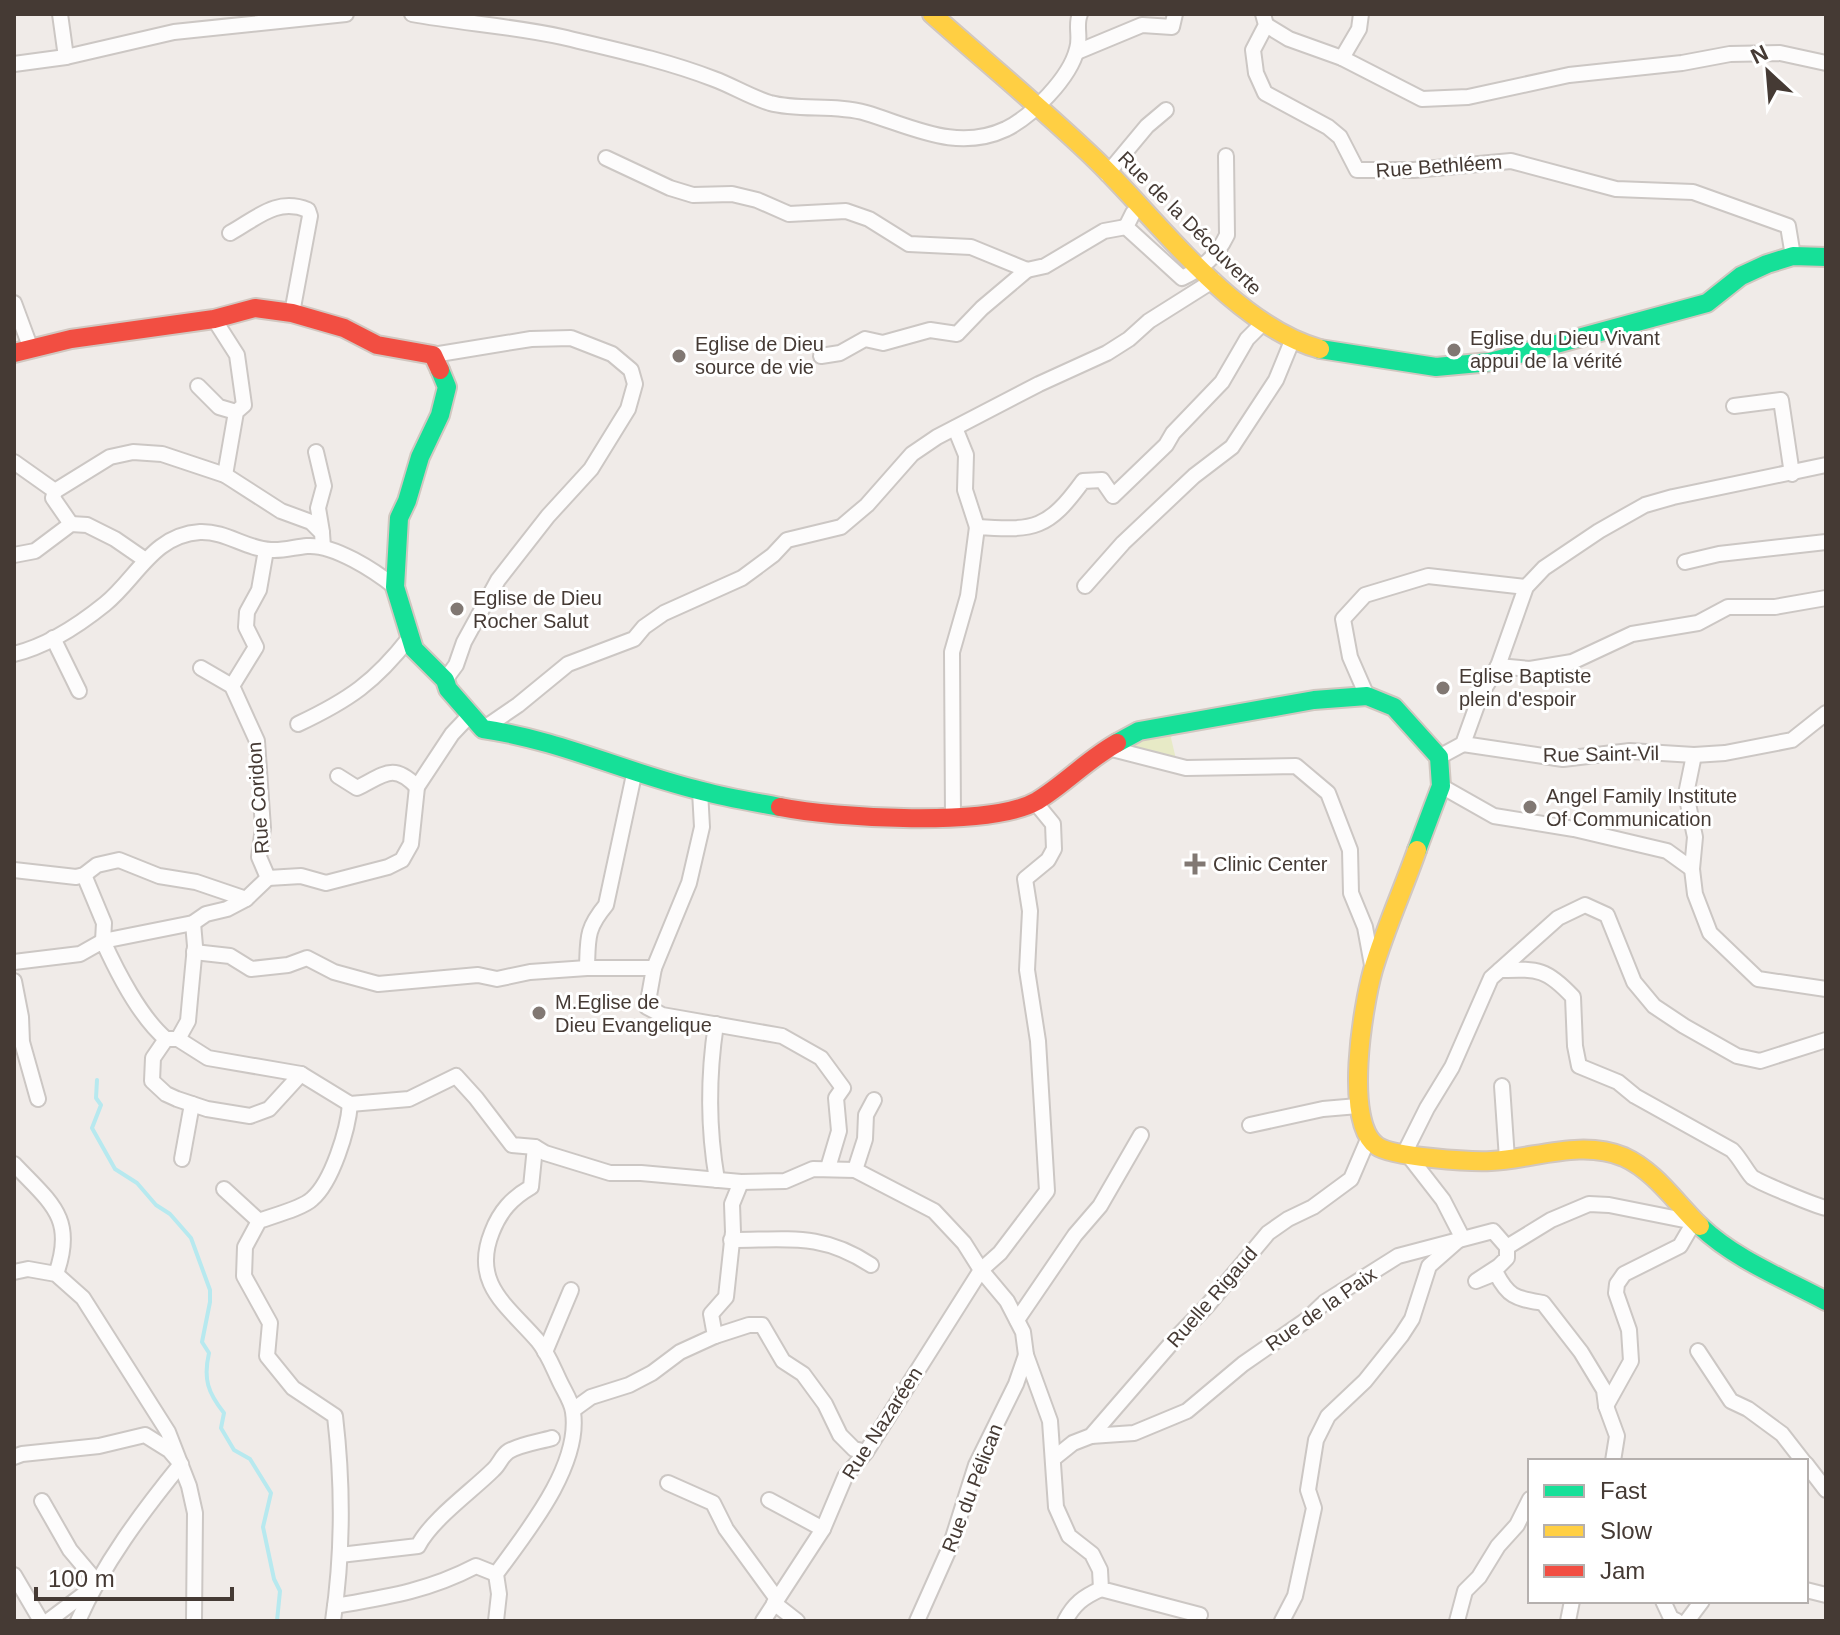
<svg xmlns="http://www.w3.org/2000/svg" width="1840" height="1635" viewBox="0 0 1840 1635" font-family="Arial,sans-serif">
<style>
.green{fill:#e7eac6}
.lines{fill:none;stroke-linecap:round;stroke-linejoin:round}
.stream{stroke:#b7e9ef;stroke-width:4}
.street-casing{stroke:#ccc7c4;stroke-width:18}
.fast-casing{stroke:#d1c7c0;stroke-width:22}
.slow-casing{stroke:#d1c7c0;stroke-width:22}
.jam-casing{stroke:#d1c7c0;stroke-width:22}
.street{stroke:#fdfcfc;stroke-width:14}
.fast{stroke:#16e098;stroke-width:18}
.slow{stroke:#ffcf43;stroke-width:18}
.jam{stroke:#f24e42;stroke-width:18}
.poi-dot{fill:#817873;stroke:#fff;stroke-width:3}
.labels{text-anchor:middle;stroke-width:6;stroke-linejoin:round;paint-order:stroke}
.street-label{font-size:20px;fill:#453a34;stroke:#fff}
.poi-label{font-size:20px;fill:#453a34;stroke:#fff;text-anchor:start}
</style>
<rect width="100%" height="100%" fill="#f0ebe8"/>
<path class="green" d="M1174 728 1171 738 1176 759 1131 749 1136 739Z"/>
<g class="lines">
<path class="stream" d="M97 1080 96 1098 101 1105 92 1128 115 1169 137 1183 156 1205 170 1214 191 1238 210 1290V1302L202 1342 209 1353C203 1379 208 1393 224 1413L221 1428 234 1450 250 1459 271 1493 263 1527 274 1579 280 1591 277 1621"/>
<g class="street-casing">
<g id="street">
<path d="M60 14 66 57"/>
<path d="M412 14C461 23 512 26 562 37 612 49 665 60 714 79 733 86 750 97 770 103 799 111 835 104 866 113 913 127 957 152 1006 129 1032 116 1070 78 1077 49 1081 37 1075 25 1080 14"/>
<path d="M1263 14 1266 25 1253 50 1256 73 1265 93 1328 127 1340 137 1357 170H1414L1511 161 1616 189 1693 192 1788 226 1793 256"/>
<path d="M1266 25 1289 39 1342 58 1422 99 1468 97 1569 75 1682 63 1730 54 1780 53 1826 63"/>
<path d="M1077 52 1142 25 1172 27 1175 14"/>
<path d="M1342 58 1359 29 1361 14"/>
<path d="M14 64 66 57 174 32 346 14"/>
<path d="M606 158 670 188 693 195 732 194 757 200 789 214 846 211 869 219 909 244 971 247 1027 270 1045 266 1104 231 1126 227"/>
<path d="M1107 174 1147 126 1166 110"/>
<path d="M1141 207 1133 213 1126 227 1182 278C1203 268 1217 256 1227 235L1226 156"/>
<path d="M230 233C256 219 276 197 308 210L310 216 292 313"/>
<path d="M14 303 31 349"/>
<path d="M214 319 237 355 244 405 236 412 225 475"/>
<path d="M433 355 531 339 571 338 612 354 631 370 635 384 628 409 591 469 548 516 498 580 464 642 456 665 445 680"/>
<path d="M821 356 840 353 865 339 883 343 930 330 957 334 982 308 1027 270"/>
<path d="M198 386 219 407 236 412"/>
<path d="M1734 406 1781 400 1792 474"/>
<path d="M955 428 966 455 965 490 977 527"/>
<path d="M316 452 324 486 318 508 322 532"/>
<path d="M14 462 55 491 110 457 133 452 162 454 225 475 281 511 311 522 322 533 323 547"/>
<path d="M55 491 53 498 71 524"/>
<path d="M14 555 35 551 71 524 87 525 115 539 144 559"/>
<path d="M1685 562 1719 554 1826 542"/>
<path d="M1085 586 1123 543 1194 476 1232 447 1276 380 1292 341"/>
<path d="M53 638 79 691"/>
<path d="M14 654C47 646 79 625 105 604 137 578 153 535 200 532 226 531 246 549 271 550 283 551 295 547 307 546 334 544 375 571 395 587"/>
<path d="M1498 666 1530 669 1572 662 1632 634 1698 623 1728 607H1775L1826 598"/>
<path d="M201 668 232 686 257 741 263 828 259 857 268 878 301 876 326 883 388 867 402 860 411 844 417 787 452 734 469 716 465 708"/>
<path d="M232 686 256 647 246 627 247 612 259 590 266 550"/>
<path d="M1367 696 1350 657 1343 619 1365 595 1428 576 1526 587"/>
<path d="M298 724C349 700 375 682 410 637"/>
<path d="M483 729 518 705 568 664 634 639 644 627 664 613 742 578 773 555 787 540 841 527 867 505 912 454 937 437 1039 384 1107 353 1129 339 1149 321 1214 280"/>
<path d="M1463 744 1563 759 1630 751 1694 755 1725 753 1792 740 1826 713"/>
<path d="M1108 748 1186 768 1296 766 1328 793 1350 850 1351 893 1365 927 1372 965"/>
<path d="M1694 755 1686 794 1695 837 1692 869 1695 894 1710 933 1758 979 1826 989"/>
<path d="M1439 757 1463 744 1481 694 1498 666 1526 587 1544 568 1599 531 1645 505 1673 497 1826 465"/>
<path d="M338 776 357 788C384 775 393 762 417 787"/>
<path d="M1441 786 1494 816 1574 829 1667 851 1692 869"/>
<path d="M953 817 952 652 968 596 977 527C1035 531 1048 529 1083 481L1102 480 1113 496 1166 445 1173 433 1222 382 1247 339 1263 323"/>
<path d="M14 870 76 877 84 875 97 865 119 860 159 876 196 882 246 899"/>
<path d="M84 875 104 923 103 941 193 923 206 914 227 909 246 899 268 878"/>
<path d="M194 952 230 956 251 969 288 965 307 958 334 972 378 984 478 975 497 979 530 972 587 968H654L689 883 702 827 700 791"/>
<path d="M14 962 80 954 103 941C117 972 141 1018 166 1039H178L208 1058 301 1074 350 1104 409 1099 456 1076 476 1098 512 1145 535 1147 545 1153 610 1173H641L741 1182 785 1181 813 1169 855 1170 934 1211 964 1243 981 1270 1007 1301 1023 1332 1026 1355 1050 1421 1056 1507 1069 1536 1092 1554 1100 1570 1101 1589 1200 1615"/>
<path d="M587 968C588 938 586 929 606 905L635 770"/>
<path d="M654 968 647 1007 662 1015 782 1036 821 1058 843 1088 836 1098 839 1131 828 1168"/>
<path d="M1500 970C1538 969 1546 968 1573 997L1575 1046 1579 1066 1618 1082 1635 1096 1732 1150C1740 1158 1747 1172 1752 1177 1758 1182 1816 1206 1826 1208"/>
<path d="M14 981 21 1017 22 1042 38 1099"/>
<path d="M716 1024C708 1076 708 1128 717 1180"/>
<path d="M166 1039 153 1058 152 1081 166 1094 177 1099 207 1109 250 1116 269 1109 301 1074"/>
<path d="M178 1039 188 1021 190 999 195 946 193 923"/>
<path d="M1502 1086 1507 1159"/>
<path d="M1250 1125 1323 1109 1358 1106"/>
<path d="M1404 1154 1427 1108 1452 1067 1491 978 1558 918 1585 905 1607 915 1634 982 1654 1006 1684 1026 1737 1056 1760 1061 1826 1040"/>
<path d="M182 1159 192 1104"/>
<path d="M14 1164C51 1203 76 1218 56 1274"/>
<path d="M855 1170 865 1139 866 1115 874 1100"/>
<path d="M224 1189 259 1221"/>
<path d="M731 1240C788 1240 821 1232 871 1265"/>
<path d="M1507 1247V1258L1499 1266 1476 1281 1496 1273C1509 1298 1516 1298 1543 1303L1581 1352 1604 1390 1606 1406 1617 1436 1613 1461"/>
<path d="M14 1272 28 1269 56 1274 83 1298 168 1432 189 1486 195 1513 194 1621"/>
<path d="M1017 1320 1075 1235 1100 1206 1141 1135"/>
<path d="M715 1336 749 1325H762L783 1361 803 1374 825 1404 840 1435 854 1449 866 1452"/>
<path d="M1698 1351 1731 1401 1748 1409 1782 1434 1803 1461"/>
<path d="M545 1352 571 1290"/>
<path d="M573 1410 591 1397 629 1385 652 1373 680 1352 715 1336 711 1314 726 1297 733 1232 732 1204 741 1182"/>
<path d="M1091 1436 1134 1433 1187 1411 1243 1364 1305 1321 1325 1302 1398 1256 1493 1231 1507 1247 1551 1220 1589 1204 1609 1205 1694 1222 1680 1246 1624 1274 1617 1284 1616 1293 1629 1330 1631 1361 1606 1406"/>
<path d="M14 1457 22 1454 99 1446 145 1435 169 1450 181 1464C142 1512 103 1564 78 1621"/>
<path d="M1053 1459 1073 1443 1091 1436 1175 1339 1207 1306 1268 1233 1288 1219 1313 1207 1351 1179 1369 1137"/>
<path d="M1806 1464 1826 1490"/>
<path d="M668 1483 713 1503 726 1529 777 1599"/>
<path d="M769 1500 823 1529"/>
<path d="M42 1501 70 1550 97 1582"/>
<path d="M340 1555 418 1546C432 1519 472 1491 493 1470 500 1464 501 1456 509 1451 522 1444 538 1442 552 1438"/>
<path d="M14 1575 41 1621"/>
<path d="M1806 1590 1826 1595"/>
<path d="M1663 1601 1671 1618 1677 1621"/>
<path d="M774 1603 797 1621"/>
<path d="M335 1606C387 1597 428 1591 476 1566L496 1574"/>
<path d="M48 1621 92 1588"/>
<path d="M333 1621C343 1553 343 1484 335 1416L293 1388 267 1356 270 1323 244 1276 245 1247 259 1221C272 1216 303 1208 312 1199 332 1182 348 1130 350 1104"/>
<path d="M496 1621 499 1594 496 1574C526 1533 581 1466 573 1412 572 1403 565 1392 561 1384 554 1370 548 1353 538 1341 508 1306 471 1284 492 1232 500 1211 512 1198 531 1187L535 1147"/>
<path d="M763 1621 823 1529 845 1477 866 1452 981 1270 1000 1253 1047 1191 1038 1041 1027 970 1030 911 1025 879 1048 860 1054 849 1053 824 1035 802"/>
<path d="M917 1621 950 1547 976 1465 1016 1384 1026 1355"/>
<path d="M1065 1621C1074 1604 1083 1597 1101 1589"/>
<path d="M1282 1621 1295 1596 1314 1508 1308 1490 1316 1440 1328 1416 1365 1381 1401 1336 1412 1319 1429 1266 1462 1237 1443 1200 1408 1155"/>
<path d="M1457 1621 1465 1591 1479 1577 1498 1546 1517 1525 1530 1499"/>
<path d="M1568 1621 1572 1601"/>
<path d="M1687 1621 1702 1601"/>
</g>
</g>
<g class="fast-casing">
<g id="fast">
<path d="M1320 349 1436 367 1490 362 1707 303 1741 276 1767 264 1793 256 1826 257"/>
<path d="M440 370 447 387 440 415 420 457 407 501 399 518 395 587 414 649 445 680 448 689 483 729C559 740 627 773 702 791 728 798 754 802 780 807"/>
<path d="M1117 743 1139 731 1314 700 1367 696 1394 707 1439 757 1441 786 1417 850"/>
<path d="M1700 1226C1736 1260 1783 1278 1826 1301"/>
</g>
</g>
<g class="slow-casing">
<g id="slow">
<path d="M932 14C986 62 1043 109 1095 159 1160 222 1233 325 1320 349"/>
<path d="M1417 850C1403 890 1385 929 1373 970 1363 1006 1343 1123 1377 1146 1392 1157 1471 1162 1491 1161 1534 1159 1581 1139 1624 1157 1655 1171 1676 1203 1700 1226"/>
</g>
</g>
<g class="jam-casing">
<g id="jam">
<path d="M14 353 71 339 214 319 255 308 292 313 344 328 377 345 433 355 440 370"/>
<path d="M780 807C835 818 990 828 1037 801 1065 784 1088 759 1117 743"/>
</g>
</g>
<use href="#street" class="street"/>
<use href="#fast" class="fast"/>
<use href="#slow" class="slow"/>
<use href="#jam" class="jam"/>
</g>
<g class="poi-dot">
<circle cx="1454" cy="350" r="8"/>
<circle cx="679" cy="356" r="8"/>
<circle cx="457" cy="609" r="8"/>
<circle cx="1443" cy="688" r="8"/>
<circle cx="1530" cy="807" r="8"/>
<path d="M1191 852h8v8h8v8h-8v8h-8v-8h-8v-8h8z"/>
<circle cx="539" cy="1013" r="8"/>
</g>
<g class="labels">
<g class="street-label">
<text transform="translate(1439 166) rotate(-4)" y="7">Rue Bethléem</text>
<text transform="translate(1190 223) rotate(45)" y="7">Rue de la Découverte</text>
<text transform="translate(1601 754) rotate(-1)" y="7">Rue Saint-Vil</text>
<text transform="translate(258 798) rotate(-94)" y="7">Rue Coridon</text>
<text transform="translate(1212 1297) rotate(-49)" y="7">Ruelle Rigaud</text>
<text transform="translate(1321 1309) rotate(-35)" y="7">Rue de la Paix</text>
<text transform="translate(882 1423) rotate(-57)" y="7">Rue Nazaréen</text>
<text transform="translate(972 1488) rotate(-69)" y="7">Rue du Pélican</text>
</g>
<g class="poi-label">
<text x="1470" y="345">Eglise du Dieu Vivant<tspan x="1470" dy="23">appui de la vérité</tspan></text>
<text x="695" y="351">Eglise de Dieu<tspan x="695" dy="23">source de vie</tspan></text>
<text x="473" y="605">Eglise de Dieu<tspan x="473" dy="23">Rocher Salut</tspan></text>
<text x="1459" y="683">Eglise Baptiste<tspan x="1459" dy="23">plein d'espoir</tspan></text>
<text x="1546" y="803">Angel Family Institute<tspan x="1546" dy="23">Of Communication</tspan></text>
<text x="1213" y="871">Clinic Center</text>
<text x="555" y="1009">M.Eglise de<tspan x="555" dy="23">Dieu Evangelique</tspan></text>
</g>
</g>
<rect width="1840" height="1635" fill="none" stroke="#453a34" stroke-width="32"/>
<rect x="1528" y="1459" width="280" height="144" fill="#ffffff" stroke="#b5b0ae" stroke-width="2"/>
<rect x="1544" y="1485" width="40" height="12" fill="#16e098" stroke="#b5b0ae" stroke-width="2"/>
<text x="1600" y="1499" font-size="24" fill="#453a34">Fast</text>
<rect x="1544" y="1525" width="40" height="12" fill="#ffcf43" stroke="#b5b0ae" stroke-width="2"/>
<text x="1600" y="1539" font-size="24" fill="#453a34">Slow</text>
<rect x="1544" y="1565" width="40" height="12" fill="#f24e42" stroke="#b5b0ae" stroke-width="2"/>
<text x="1600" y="1579" font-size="24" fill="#453a34">Jam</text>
<g transform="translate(1768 72) rotate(334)" stroke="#ffffff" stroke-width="6" paint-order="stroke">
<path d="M0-6L14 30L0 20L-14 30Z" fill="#453a34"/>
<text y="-12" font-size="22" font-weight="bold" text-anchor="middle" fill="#453a34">N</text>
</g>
<path d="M36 1587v12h196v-12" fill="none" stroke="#453a34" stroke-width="4"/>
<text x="48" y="1587" font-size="24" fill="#453a34" stroke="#ffffff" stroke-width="6" paint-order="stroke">100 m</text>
</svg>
